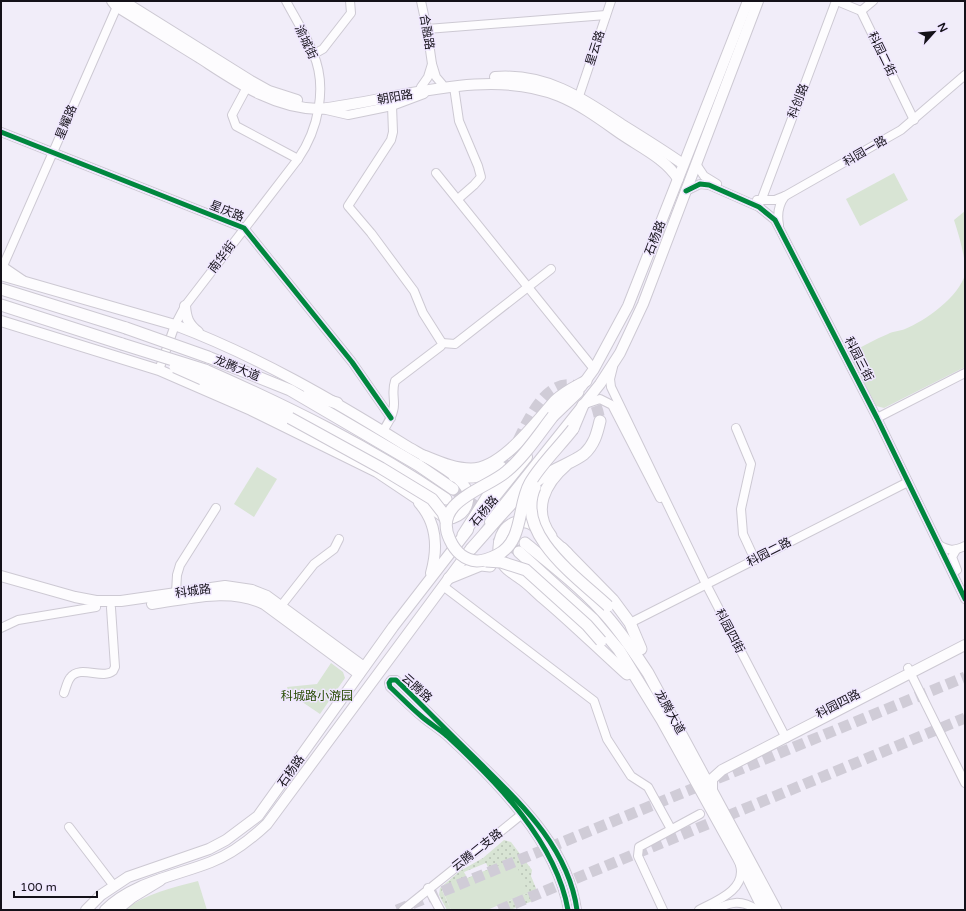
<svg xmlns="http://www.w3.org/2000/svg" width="966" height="911" viewBox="0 0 966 911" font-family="'Varela Round','Noto Sans SC',sans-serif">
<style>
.grass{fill:url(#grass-dots);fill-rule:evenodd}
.park{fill:#d8e4d4}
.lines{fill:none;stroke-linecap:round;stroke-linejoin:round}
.highway-tunnel{stroke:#d0ccd7;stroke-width:11;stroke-dasharray:11 5.5;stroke-linecap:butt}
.minor-casing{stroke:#cdc9d3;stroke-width:10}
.major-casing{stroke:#cdc9d3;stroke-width:12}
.highway-casing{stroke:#cdc9d3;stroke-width:13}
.minor{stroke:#fdfcfe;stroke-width:8}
.major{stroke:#fdfcfe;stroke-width:10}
.highway{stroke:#fdfcfe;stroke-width:11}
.highway-bridge-casing{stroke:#cdc9d3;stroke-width:13;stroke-linecap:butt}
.highway-bridge{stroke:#fdfcfe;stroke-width:11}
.cycleway-casing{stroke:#f0e7ff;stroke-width:8}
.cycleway{stroke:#00873e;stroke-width:5}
.labels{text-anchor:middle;stroke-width:3;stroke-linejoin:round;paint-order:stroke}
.street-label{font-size:12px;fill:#141119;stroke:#f0e7ff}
.park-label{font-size:12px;fill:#274b04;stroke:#f0e7ff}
</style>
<defs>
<pattern id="grass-dots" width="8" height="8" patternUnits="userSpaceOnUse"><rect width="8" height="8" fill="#d8e4d4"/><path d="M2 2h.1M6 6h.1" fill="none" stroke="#b8c3b5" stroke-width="1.8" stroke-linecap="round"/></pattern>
</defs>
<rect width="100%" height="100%" fill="#f1edf9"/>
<path class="grass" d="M504 840 511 842 532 870 531 876 540 898 510 910H505L502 904 528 893 442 890 451 910H447L439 895 440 888 460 871 483 858ZM486 863 489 869 467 878 464 872Z"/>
<g class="park">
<path d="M894 173 908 200 860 226 846 199Z"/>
<path d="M965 211V367L884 408 876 406 849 353C862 347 875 339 888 334 893 331 900 331 905 329 925 321 960 296 965 274 966 258 959 236 954 220Z"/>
<path d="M257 467 277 479 254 517 234 504Z"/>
<path d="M331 663 343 672 345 678 320 714 289 693 287 687 317 684Z"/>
<path d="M514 859 528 893 487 910H451L442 889Z"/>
<path d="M198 881 207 910H124C147 893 172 888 198 881Z"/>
</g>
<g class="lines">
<g class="highway-tunnel">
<path d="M504 470C519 444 541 368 581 388 594 394 598 409 600 421"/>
<path d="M453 489 514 535"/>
<path d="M456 506 519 552"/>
<path d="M397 910 965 677"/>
<path d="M499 910 965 718"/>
</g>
<g class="minor-casing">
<g id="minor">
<path d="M421 1 427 29 432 64"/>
<path d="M837 1 861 11 914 120"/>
<path d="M861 11 873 1"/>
<path d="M427 29 606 15"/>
<path d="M314 54 323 49 351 13 350 1"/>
<path d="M247 87 232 115 236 126 298 159"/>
<path d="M421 87 428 77 432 64 436 77 442 84"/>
<path d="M454 87 459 121 478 166 481 177 474 185 458 199"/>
<path d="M579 96 611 1"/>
<path d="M322 109 348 115 392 106 424 94"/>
<path d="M1 132 244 228 352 362 391 418"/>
<path d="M696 164 704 176 717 184"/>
<path d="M436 173 594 369"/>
<path d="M686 191 700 184 709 185 759 207 775 220 877 418 965 599"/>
<path d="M757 200H775L785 196"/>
<path d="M761 201 836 1"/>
<path d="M779 225C777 214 778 205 785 196L901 130 965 75"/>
<path d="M1 265 23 280"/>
<path d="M3 266 119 2"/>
<path d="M442 343 455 344 551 269"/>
<path d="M613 367 610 379 611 387 706 584 786 738"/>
<path d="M159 370 175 325 185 306 298 159C318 130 328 87 313 53 306 35 295 18 286 1"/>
<path d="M585 404 600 399 612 405 660 498"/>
<path d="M877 418 965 373"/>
<path d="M736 428 751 464 741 509 743 534 755 560"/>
<path d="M383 431C388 423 394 414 394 404 394 395 392 390 395 381L441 346 442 343 423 313 414 291 371 233 348 206 391 140 393 132 392 106"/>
<path d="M939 545C949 551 954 551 965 546"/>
<path d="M956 550 952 557 957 570"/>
<path d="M443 586 594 701 607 739 631 776 648 787 671 829"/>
<path d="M176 593 177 575 180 565 216 508"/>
<path d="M281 606 314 564 334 549 339 539"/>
<path d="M630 623 908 482"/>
<path d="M1 628 18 620 96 607"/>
<path d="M908 668 965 783"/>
<path d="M64 693C66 688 67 682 70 678 80 664 102 680 113 671L115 667 111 608"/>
<path d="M69 827 114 886"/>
<path d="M428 888 440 910"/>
<path d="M403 910 526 811"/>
<path d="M568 910C556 842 497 782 447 736 439 729 429 723 421 716 410 707 400 696 390 687L389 683 391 680H396C423 706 449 733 476 759 519 802 568 846 577 910"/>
<path d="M663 910 638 856 639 847 700 814"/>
<path d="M699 910C716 901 747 890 740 865"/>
<path d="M714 910C730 902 741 899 757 910"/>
</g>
</g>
<g class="major-casing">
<g id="major">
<path d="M112 1 116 6C144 23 172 41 200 58 237 82 273 108 319 109 394 101 487 66 559 96 581 105 601 120 621 134 640 147 666 159 678 179"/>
<path d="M123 1 251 81 269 91 297 100"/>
<path d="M495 77C545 73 581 97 621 124 642 137 663 150 683 164"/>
<path d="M1 275 175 325C257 356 331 399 405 445 420 454 453 471 463 484 473 496 468 513 453 518 450 519 447 518 444 517L377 472 251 410 159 370 1 321"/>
<path d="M185 306C186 318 188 324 198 332"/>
<path d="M581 387 594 369 628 306 748 1"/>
<path d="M419 503C437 523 438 548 431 573"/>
<path d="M478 518 527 457"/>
<path d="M490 522 600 384 620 353 643 304 758 1"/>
<path d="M1 576 75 597 96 601H121L225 586 252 590 267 596 364 667"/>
<path d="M152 604C189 599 229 587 264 604L359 674"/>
<path d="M712 790V779L722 770 965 645"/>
<path d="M86 910 101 895 128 877 209 849 226 840 258 816 393 627 468 530"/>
<path d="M105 910C133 882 176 876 211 862 232 854 251 839 267 824L469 551"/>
</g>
</g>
<g class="highway-casing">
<g id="highway">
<path d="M1 289 126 328"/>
<path d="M1 305 122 344"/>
<path d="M208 357 290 390 418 465 453 489"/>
<path d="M205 370C289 407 370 447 446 499"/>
<path d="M202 379 290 418"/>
<path d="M308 395 337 403"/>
<path d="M269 414 284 425"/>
<path d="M553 416 578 392"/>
<path d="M573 429 583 405"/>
<path d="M424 456C439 462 454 469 471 469 502 469 536 422 555 401 564 392 575 387 586 381"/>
<path d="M454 476C472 479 485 476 501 467"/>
<path d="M463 535 503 472"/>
<path d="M551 536C531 510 545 483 566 465"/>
<path d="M525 543C552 565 579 586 602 611 620 630 634 652 648 673L776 910"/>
<path d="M562 548 613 600 630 623 641 649"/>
<path d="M471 549C494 524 515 495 544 476 557 467 572 463 584 454 594 445 597 434 600 421"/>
<path d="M519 552 593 619 619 650 662 720 738 857 764 910"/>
<path d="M567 553C557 545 538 524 526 522 502 518 492 548 504 565 508 571 515 574 520 578 528 583 534 590 541 596 571 621 598 648 627 674"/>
<path d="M449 578 481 565 490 566"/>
<path d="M116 910 132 897 160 880"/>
</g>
</g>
<use href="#minor" class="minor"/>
<use href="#major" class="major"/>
<use href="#highway" class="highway"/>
<g class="highway-bridge-casing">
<g id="highway-bridge">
<path d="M126 328 208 357"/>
<path d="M122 344 205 370"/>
<path d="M175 367 202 379"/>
<path d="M553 416C539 434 525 456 507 471 487 489 431 501 450 540 455 551 464 560 477 561 484 561 491 558 497 555 524 542 517 506 530 483 540 465 560 446 573 429"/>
<path d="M290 418 381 468 432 499 443 513 446 521"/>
<path d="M535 487C514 534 578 578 608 606"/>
<path d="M486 561 501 562 526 570 587 625 601 641"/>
</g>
</g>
<use href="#highway-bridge" class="highway-bridge"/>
<g class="cycleway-casing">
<g id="cycleway">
<path d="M1 132 244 228 352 362 391 418"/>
<path d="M686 191 700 184 709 185 759 207 775 220 877 418 965 599"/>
<path d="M568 910C556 842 497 782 447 736 439 729 429 723 421 716 410 707 400 696 390 687L389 683 391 680H396C423 706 449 733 476 759 519 802 568 846 577 910"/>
</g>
</g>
<use href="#cycleway" class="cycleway"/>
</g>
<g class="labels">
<g class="street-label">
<text transform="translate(427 32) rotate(80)" y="4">合融路</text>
<text transform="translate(306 42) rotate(65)" y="4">渝城街</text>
<text transform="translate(595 48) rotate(-72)" y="4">星云路</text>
<text transform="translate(882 54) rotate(64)" y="4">科园二街</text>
<text transform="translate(395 97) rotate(-10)" y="4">朝阳路</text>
<text transform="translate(798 101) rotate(-69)" y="4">科创路</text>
<text transform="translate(66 122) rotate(-67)" y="4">星耀路</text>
<text transform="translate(865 151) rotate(-30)" y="4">科园一路</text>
<text transform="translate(227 211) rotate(22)" y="4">星庆路</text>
<text transform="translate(655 238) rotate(-69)" y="4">石杨路</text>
<text transform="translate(222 257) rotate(-53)" y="4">南华街</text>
<text transform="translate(859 359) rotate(63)" y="4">科园三街</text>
<text transform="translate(237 368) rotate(22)" y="4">龙腾大道</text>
<text transform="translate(484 511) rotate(-50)" y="4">石杨路</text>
<text transform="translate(769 552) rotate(-27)" y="4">科园二路</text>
<text transform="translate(193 591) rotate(-8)" y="4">科城路</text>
<text transform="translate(730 631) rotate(62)" y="4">科园四街</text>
<text transform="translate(417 688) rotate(42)" y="4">云腾路</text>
<text transform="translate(838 704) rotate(-27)" y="4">科园四路</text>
<text transform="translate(670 712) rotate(61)" y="4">龙腾大道</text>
<text transform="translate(291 771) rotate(-55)" y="4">石杨路</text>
<text transform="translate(477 850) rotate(-38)" y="4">云腾二支路</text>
</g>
<g class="park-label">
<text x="317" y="700">科城路小游园</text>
</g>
</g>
<rect width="966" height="911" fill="none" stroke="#141119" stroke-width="4"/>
<g transform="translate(934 32) rotate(63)" stroke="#f0e7ff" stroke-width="3" paint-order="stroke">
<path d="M0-3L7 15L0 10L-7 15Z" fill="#141119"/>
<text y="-6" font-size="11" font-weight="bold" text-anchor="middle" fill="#141119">N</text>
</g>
<path d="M14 891v6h83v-6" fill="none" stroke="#141119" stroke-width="2"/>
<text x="20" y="891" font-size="12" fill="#141119" stroke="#f0e7ff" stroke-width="3" paint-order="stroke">100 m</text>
</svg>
